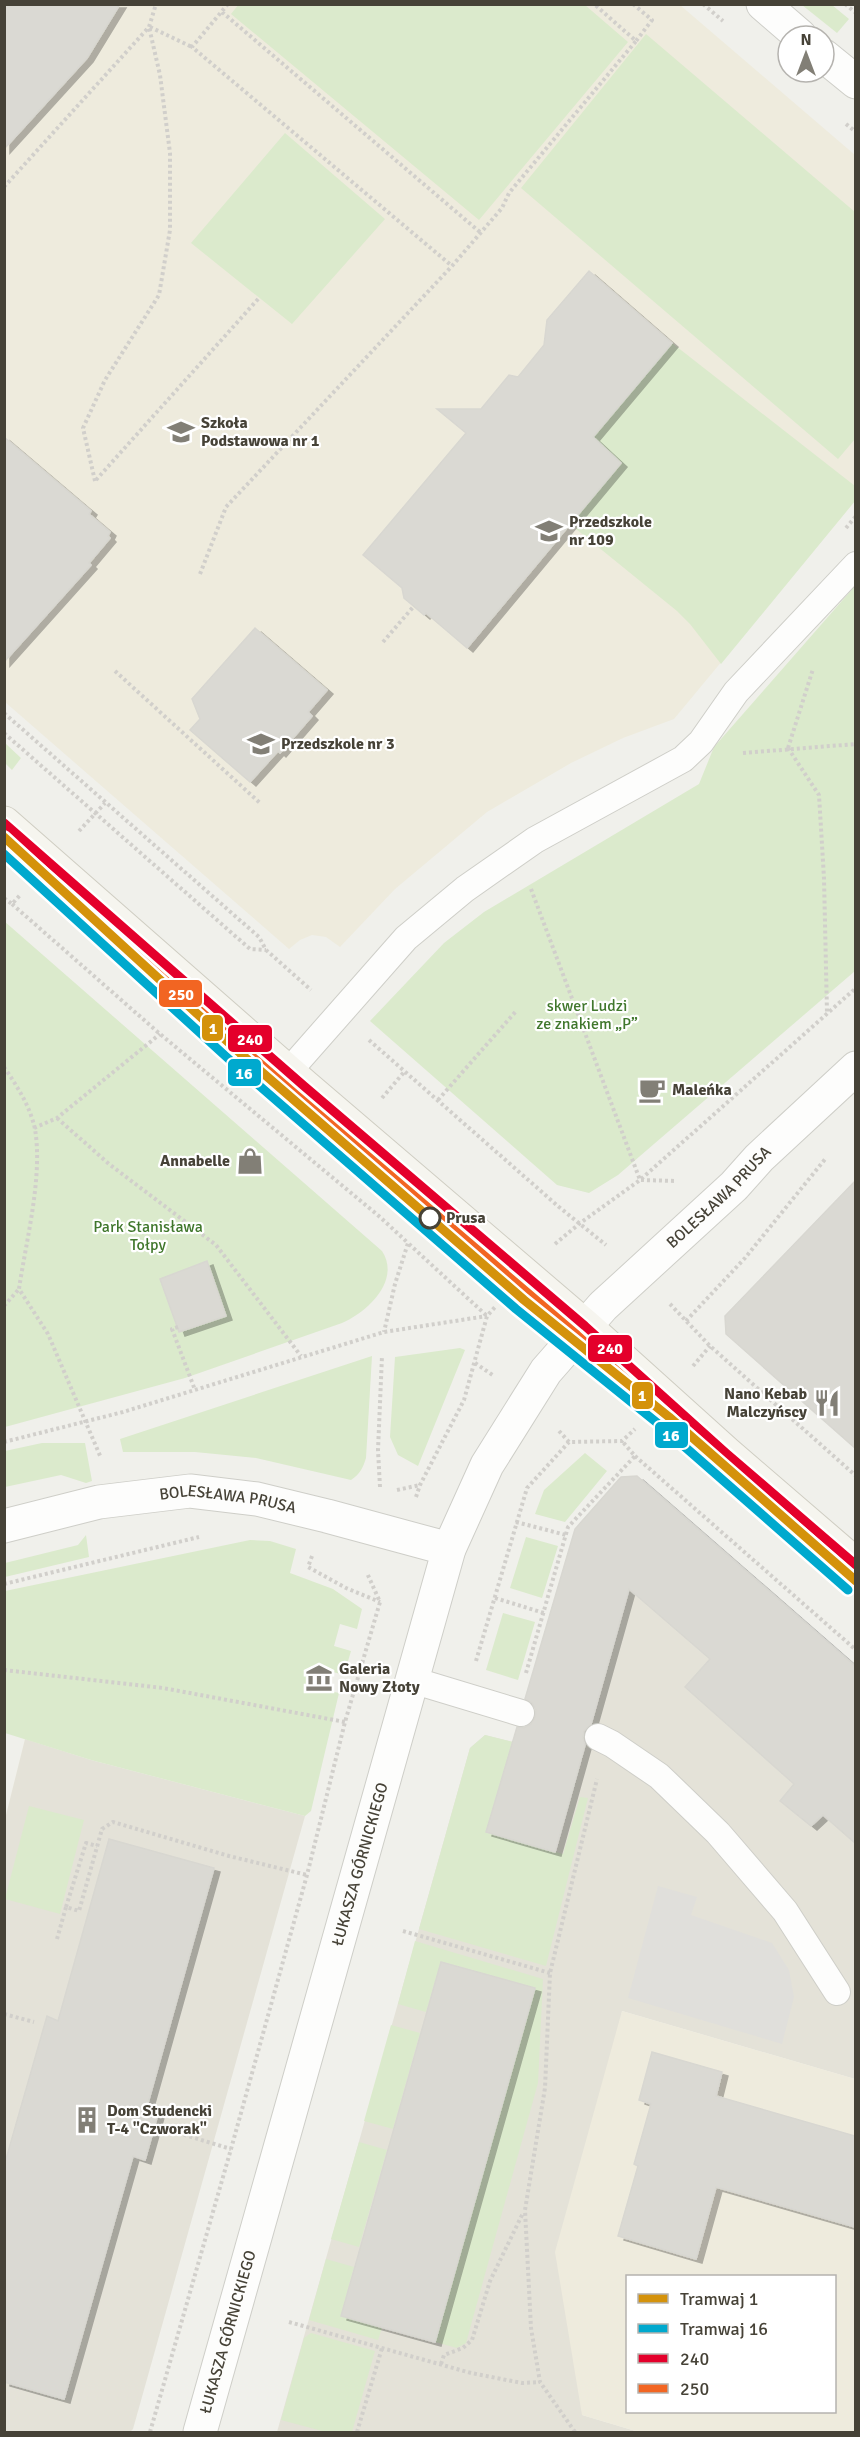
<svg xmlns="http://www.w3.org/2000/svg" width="860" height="2437" font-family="Signika,sans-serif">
<defs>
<filter id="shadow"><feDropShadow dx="6" dy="4" stdDeviation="0" flood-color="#0004"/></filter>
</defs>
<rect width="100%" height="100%" fill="#f0f0eb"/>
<path fill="#e4e2d8" d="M 637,1476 L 855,1666 L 855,2079 L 622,2011 L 582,2415 L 639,2432 L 277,2432 L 470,1748 L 485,1735 L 513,1742 L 550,1616 Z
M 25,1739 L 91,1760 L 305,1816 L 133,2429 L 130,2432 L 5,2432 L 4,1823 Z"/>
<path fill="#eeebdd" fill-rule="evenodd" d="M 5,5 L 680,5 L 855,155 L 855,501 L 674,719 L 623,738 L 571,763 L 487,812 L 395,889 L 340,947 L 326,937 L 312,935 L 300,940 L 289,949 L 5,702 Z
M 622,2011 L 855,2079 L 855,2432 L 639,2432 L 582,2415 L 555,2252 ZM 628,2276 L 834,2276 L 834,2412 L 628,2412 Z"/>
<path fill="#dbeacc" d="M 239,4 L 585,5 L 628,42 L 479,220 L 231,14 Z
M 802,5 L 832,5 L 849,19 L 837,33 Z
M 646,34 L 855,212 L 855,439 L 838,459 L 521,188 Z
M 285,133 L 385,219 L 292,324 L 191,243 Z
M 672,343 L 855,486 L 855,501 L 721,664 L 690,624 L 677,611 L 576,529 L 579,525 L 574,520 L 621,464 L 603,449 L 604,446 L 583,431 L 634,388 Z
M 855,586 L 855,971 L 618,1175 L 589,1193 L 557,1185 L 370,1021 L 444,943 L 484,912 L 699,784 L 714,747 Z
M 5,743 L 21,758 L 12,770 L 5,763 Z
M 4,921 L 382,1251 C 401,1280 368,1312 342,1323 L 185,1378 L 5,1427 Z
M 460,1348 L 465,1350 L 418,1466 L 398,1455 L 390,1437 L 395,1357 Z
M 372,1356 L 366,1458 C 363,1468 360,1474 351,1480 L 256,1458 L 195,1452 L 123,1452 L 120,1439 Z
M 42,1443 L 85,1443 L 92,1481 L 86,1483 L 61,1475 L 5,1487 L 5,1451 Z
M 585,1453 L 607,1471 L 565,1522 L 535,1514 L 544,1490 Z
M 86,1535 L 89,1557 L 5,1577 L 5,1563 L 78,1545 Z
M 526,1537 L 558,1546 L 542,1598 L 510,1588 Z
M 250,1540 L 270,1541 L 296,1549 L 290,1573 L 333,1589 L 362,1609 L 357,1629 L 340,1624 L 334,1646 L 351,1651 L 344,1675 L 311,1666 L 307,1686 L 339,1693 L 311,1811 L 305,1816 L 91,1760 L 5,1733 L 5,1591 Z
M 503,1613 L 535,1622 L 518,1680 L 486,1670 Z
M 485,1735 L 513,1742 L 486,1832 L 563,1854 L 580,1797 L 588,1798 L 546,1966 L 419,1929 L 470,1748 Z
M 29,1806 L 84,1820 L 60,1914 L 5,1899 Z
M 415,1941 L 543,1979 L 538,2083 L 466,2343 L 457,2348 L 435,2342 L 535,1988 L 441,1962 L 426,2012 L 398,2004 Z
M 391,2025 L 420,2033 L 393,2129 L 364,2121 Z
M 359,2142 L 387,2150 L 359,2247 L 331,2239 Z
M 326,2259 L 354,2267 L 341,2316 L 382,2328 L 378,2340 L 309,2320 Z
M 311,2333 L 375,2351 L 352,2432 L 326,2432 L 281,2420 L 304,2338 Z"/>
<path fill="#e0dfdb" d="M 658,1886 L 697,1897 L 691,1915 L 772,1943 L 789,1970 L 794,1997 L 782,2044 L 628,1998 Z"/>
<path fill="#dad9d3" stroke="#d8d7d1" stroke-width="1.5" filter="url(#shadow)" d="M 4,4 L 120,4 L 87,58 L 4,149 Z
M 589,271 L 672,343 L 593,437 L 621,463 L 467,648 L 426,613 L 424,615 L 404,598 L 402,588 L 363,555 L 466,433 L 437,409 L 481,409 L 509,375 L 518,377 L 544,345 L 547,320 Z
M 4,437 L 91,511 L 89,514 L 110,532 L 108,536 L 110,538 L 89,563 L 91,565 L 4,662 Z
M 255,628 L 327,690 L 308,712 L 312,716 L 280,753 L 278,751 L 250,782 L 190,730 L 200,719 L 192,699 Z
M 855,1181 L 855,1448 L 726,1334 L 725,1316 Z
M 207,1261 L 226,1316 L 179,1332 L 160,1279 Z
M 637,1476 L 855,1666 L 855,1843 L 823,1815 L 811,1826 L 780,1801 L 794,1784 L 685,1687 L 710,1659 L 629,1589 L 591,1724 L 584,1731 L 583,1738 L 585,1745 L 555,1852 L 486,1832 L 517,1727 L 524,1728 L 531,1724 L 535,1717 L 536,1710 L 532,1703 L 525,1699 L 575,1529 L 621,1477 Z
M 109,1839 L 214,1868 L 146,2110 L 158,2114 L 145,2160 L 133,2156 L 64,2399 L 4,2382 L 4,2166 L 47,2016 L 58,2021 Z
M 441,1962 L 535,1988 L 435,2342 L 341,2316 Z
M 652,2052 L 722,2072 L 716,2096 L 855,2136 L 855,2227 L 716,2187 L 696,2259 L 618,2236 L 638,2166 L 634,2164 L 651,2104 L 639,2100 Z"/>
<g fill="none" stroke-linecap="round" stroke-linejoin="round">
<defs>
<path id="lane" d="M 288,1072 L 406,938 L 465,889 L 535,840 L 683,759 L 701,742 L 736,692 L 856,565
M 412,1680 L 521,1713
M 598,1737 L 612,1744 L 659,1776 L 718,1833 L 785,1911 L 837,1992"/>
<g id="street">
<path d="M 763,4 L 800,36"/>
<path d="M 824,56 L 856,82"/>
<path id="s1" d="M 4,1526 L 99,1502 L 190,1491 L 257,1499 L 327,1516 L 449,1549"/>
<path id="s2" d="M 200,2432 L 449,1549 L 487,1465 L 546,1371 L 603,1306 L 734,1186 L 759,1158 L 856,1068"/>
</g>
<path id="secondary" d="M 4,823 L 304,1086 L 585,1326 L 726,1453 L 856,1565"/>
</defs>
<use href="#lane" stroke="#cecec8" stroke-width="28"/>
<use href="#street" stroke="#cecec8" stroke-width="35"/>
<use href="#secondary" stroke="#cfcdc2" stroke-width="35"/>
<path stroke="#d1cfcb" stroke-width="4" stroke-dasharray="3 3" stroke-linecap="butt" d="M 228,4 L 192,47 L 452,266
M 633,4 L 652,20 L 636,41
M 703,4 L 723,21
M 845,4 L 856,13
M 222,12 L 481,233
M 150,27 L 192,47
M 846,124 L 856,132
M 4,187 L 149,27 L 156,4
M 96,480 L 259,298
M 95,481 L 83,428 L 105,380 L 159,295 L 170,230 L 170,153 L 160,75 L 149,27
M 846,528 L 856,516
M 200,574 L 226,507 L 452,266 L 502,208 L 509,193 L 636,41 L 594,4
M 383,642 L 414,606
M 115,671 L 260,803
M 4,713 L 259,937 L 266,950 L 311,990
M 4,733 L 250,949 L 266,950
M 788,748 L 819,795 L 824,878 L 827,1013
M 788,748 L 813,669
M 743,753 L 856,744
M 79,831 L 105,803
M 531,889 L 640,1180
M 4,898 L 12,904 L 21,894
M 12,904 L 160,1034 L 380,1217 L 408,1243 L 395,1284 L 384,1332
M 369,1040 L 559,1207 L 606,1245
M 4,1067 C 17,1086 30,1106 35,1129 C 43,1177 26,1241 19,1289 L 48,1334 L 101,1458
M 382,1098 L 405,1071
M 438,1100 L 517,1010
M 57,1118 L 109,1164 L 216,1245 L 301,1356
M 34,1128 L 57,1118 L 160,1034
M 641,1180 L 676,1181
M 409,1244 L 487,1316
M 555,1244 L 579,1224 L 640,1180 L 856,988
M 670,1304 L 710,1346 L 856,1476
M 4,1306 L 19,1289
M 686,1321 L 745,1258 L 826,1158
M 178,1327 L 172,1329 L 195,1390
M 475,1363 L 494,1376
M 693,1366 L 710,1346
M 559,1431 L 569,1442 L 622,1441 L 635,1429
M 4,1442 L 123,1412 L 384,1332 L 487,1316
M 635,1456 L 856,1650
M 380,1487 L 378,1450 L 382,1356
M 397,1490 L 420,1485
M 416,1497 L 420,1485 L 464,1400 L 487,1316 L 496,1306
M 516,1522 L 566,1535
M 312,1556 L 308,1567 L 346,1588 L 380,1602
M 4,1584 L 199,1537
M 495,1598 L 544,1613
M 476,1661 L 527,1488 L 569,1442
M 4,1670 L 163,1688 L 345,1722
M 526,1673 L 568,1527 L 635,1456 L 622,1441
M 66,1907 L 86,1843 L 97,1846
M 403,1931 L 550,1973
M 57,1939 L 66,1907 L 79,1911 L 102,1829 L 113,1822 L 229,1856 L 307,1875
M 4,2014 L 34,2022
M 155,2126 L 231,2149
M 289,2322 L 471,2373 L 522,2383 L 540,2382
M 441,2364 L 444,2355 L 463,2348 L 472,2340 L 490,2281 L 523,2213
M 150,2432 L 231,2149 L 307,1875 L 345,1722 L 380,1602 L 367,1573
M 357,2432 L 382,2348
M 575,2432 L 540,2382 L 531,2328 L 525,2210 L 545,2088 L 550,1973 L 597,1779"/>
<use href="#lane" stroke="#fdfdfc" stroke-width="26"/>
<use href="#street" stroke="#fdfdfc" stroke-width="33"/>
<use href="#secondary" stroke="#f6f5ef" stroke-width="33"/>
<defs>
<path id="bus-1" d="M 4,823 L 304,1086 L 585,1326 L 726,1453 L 856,1565"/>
<path id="bus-2" d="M 4,839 L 296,1095 L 577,1335 L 718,1462 L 848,1574"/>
</defs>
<use href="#bus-1" stroke="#fff" stroke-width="14"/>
<use href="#bus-2" stroke="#fff" stroke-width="14"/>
<use href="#bus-1" stroke="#e4002b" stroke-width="9"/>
<use href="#bus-2" stroke="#f26522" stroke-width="9"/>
<defs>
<path id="tram-1" d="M 4,837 L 240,1053 L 524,1300 L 669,1417 L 856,1581"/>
<path id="tram-2" d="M 4,854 L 232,1062 L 516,1309 L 661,1426 L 848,1590"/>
</defs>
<use href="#tram-1" stroke="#fff" stroke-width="14"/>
<use href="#tram-2" stroke="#fff" stroke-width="14"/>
<use href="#tram-1" stroke="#d4920b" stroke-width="9"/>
<use href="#tram-2" stroke="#00a9ce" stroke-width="9"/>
</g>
<defs>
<symbol id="school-bare" viewBox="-9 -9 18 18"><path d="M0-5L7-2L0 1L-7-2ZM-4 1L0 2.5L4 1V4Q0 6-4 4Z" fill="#827f76" stroke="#fff" stroke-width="2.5" paint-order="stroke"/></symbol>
<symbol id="cafe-bare" viewBox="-9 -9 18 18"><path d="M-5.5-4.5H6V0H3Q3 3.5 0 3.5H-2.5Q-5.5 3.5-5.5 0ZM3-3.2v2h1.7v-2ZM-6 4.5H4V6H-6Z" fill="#827f76" stroke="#fff" stroke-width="2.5" paint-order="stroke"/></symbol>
<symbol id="shop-bare" viewBox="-9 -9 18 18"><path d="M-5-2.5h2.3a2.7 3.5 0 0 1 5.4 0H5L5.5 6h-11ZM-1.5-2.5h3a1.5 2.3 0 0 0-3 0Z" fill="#827f76" stroke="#fff" stroke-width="2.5" paint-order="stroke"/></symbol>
<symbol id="restaurant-bare" viewBox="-9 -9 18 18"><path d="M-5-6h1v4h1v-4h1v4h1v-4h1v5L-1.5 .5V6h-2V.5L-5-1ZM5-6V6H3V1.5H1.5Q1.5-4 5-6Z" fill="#827f76" stroke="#fff" stroke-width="2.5" paint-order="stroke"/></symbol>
<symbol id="museum-bare" viewBox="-9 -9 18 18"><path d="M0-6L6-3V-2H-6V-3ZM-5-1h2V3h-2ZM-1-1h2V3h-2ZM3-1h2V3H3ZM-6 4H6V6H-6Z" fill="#827f76" stroke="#fff" stroke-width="2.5" paint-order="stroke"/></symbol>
<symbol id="building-bare" viewBox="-9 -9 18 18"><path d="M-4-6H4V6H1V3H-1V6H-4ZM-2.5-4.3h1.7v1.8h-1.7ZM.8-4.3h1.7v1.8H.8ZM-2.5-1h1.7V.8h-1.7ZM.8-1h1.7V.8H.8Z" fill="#827f76" stroke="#fff" stroke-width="2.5" paint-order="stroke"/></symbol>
</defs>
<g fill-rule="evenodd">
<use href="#school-bare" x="162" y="413" width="38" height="38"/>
<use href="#school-bare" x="530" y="512" width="38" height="38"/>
<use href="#school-bare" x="242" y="725" width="38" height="38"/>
<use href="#cafe-bare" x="633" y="1071" width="38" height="38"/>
<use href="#shop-bare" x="231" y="1142" width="38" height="38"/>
<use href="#restaurant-bare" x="808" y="1384" width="38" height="38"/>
<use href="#museum-bare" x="300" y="1659" width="38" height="38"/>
<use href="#building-bare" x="68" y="2101" width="38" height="38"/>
</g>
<circle fill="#fff" stroke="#464237" stroke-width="3" cx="430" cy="1218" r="10"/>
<g text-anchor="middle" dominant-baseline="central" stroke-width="4.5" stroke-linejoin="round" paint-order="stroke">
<g font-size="16" font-weight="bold" fill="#464237" stroke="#fff" text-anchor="start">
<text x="201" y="423">Szkoła<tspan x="201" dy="18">Podstawowa nr 1</tspan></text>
<text x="569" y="522">Przedszkole<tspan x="569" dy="18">nr 109</tspan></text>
<text x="281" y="744">Przedszkole nr 3</text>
<text x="672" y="1090">Maleńka</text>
<text x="230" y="1161" text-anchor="end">Annabelle</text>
<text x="807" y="1394" text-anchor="end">Nano Kebab<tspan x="807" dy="18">Malczyńscy</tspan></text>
<text x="339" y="1669">Galeria<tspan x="339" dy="18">Nowy Złoty</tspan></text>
<text x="107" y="2111">Dom Studencki<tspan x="107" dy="18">T-4 "Czworak"</tspan></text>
</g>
<g font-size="16" fill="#40772c" stroke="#fff">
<text x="587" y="1006">skwer Ludzi<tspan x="587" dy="18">ze znakiem „P”</tspan></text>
<text x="148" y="1227">Park Stanisława<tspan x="148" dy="18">Tołpy</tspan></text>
</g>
<g font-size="16" fill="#464237" stroke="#fff">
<text stroke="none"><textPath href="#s2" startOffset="1366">BOLESŁAWA PRUSA</textPath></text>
<text stroke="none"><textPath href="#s1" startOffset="228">BOLESŁAWA PRUSA</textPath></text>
<text stroke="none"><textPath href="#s2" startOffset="590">ŁUKASZA GÓRNICKIEGO</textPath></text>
<text stroke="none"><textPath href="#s2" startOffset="104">ŁUKASZA GÓRNICKIEGO</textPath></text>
</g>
<g font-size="16" font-weight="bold" fill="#464237" stroke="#fff" text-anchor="start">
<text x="446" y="1218">Prusa</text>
</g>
</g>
<g stroke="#fff" stroke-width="2">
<rect x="158" y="979" width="45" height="29" rx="6" fill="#f26522"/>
<rect x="201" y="1014" width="23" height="28" rx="6" fill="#d4920b"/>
<rect x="227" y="1024" width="46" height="29" rx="6" fill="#e4002b"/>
<rect x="227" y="1058" width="35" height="29" rx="6" fill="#00a9ce"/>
<rect x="587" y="1334" width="46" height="29" rx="6" fill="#e4002b"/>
<rect x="631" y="1381" width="23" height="29" rx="6" fill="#d4920b"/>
<rect x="654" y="1421" width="35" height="28" rx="6" fill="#00a9ce"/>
</g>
<g font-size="16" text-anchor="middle" font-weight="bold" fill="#fff">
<text x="181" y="1000">250</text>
<text x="213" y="1034">1</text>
<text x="250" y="1045">240</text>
<text x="244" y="1079">16</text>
<text x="610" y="1354">240</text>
<text x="642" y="1401">1</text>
<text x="671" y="1441">16</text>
</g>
<rect width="860" height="2437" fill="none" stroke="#464237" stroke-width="12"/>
<rect x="626" y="2275" width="210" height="138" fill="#ffffff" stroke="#b5b3af" stroke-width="1.5"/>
<rect x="638" y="2294" width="30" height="9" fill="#d4920b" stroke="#b5b3af" stroke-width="1.5"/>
<text x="680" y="2305" font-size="18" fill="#464237">Tramwaj 1</text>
<rect x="638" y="2324" width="30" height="9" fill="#00a9ce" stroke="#b5b3af" stroke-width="1.5"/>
<text x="680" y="2335" font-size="18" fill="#464237">Tramwaj 16</text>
<rect x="638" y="2354" width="30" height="9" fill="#e4002b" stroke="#b5b3af" stroke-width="1.5"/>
<text x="680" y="2365" font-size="18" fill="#464237">240</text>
<rect x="638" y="2384" width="30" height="9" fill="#f26522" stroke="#b5b3af" stroke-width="1.5"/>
<text x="680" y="2395" font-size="18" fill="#464237">250</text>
<g transform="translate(806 54)"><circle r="28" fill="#ffffff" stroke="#b5b3af" stroke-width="1.5"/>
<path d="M0-4.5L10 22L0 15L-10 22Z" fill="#827f76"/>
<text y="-9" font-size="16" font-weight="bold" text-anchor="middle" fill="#464237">N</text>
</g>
</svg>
